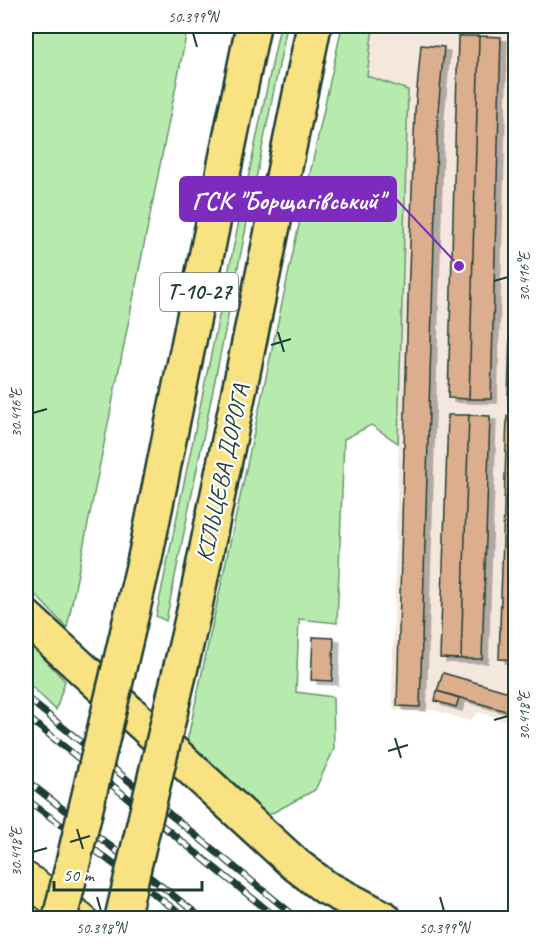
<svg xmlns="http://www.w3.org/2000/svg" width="541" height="944" font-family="Caveat,sans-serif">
<defs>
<filter id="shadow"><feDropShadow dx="6" dy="4" stdDeviation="0" flood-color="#0004"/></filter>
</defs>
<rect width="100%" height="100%" fill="#fff"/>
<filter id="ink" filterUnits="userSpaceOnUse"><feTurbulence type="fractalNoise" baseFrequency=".0167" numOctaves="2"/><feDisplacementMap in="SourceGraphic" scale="12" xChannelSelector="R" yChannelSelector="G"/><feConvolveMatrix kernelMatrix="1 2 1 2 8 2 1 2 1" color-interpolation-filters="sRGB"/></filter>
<g filter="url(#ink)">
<path fill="#f4e7dd" d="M 373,26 L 515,26 L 515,724 L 479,712 L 469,721 L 434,710 L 394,710 L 392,695 L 408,90 L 367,76 Z"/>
<path fill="#b6ebad" stroke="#6a9470" stroke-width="1.5" d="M 30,26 L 188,26 L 67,628 L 26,585 L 26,50 Z
M 280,26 L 287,26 L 166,621 L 156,616 Z
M 342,26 L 373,26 L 367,76 L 408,90 L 398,443 L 371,425 L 344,439 L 337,623 L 299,619 L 296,692 L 333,697 L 334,749 L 315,790 L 261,819 L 185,751 Z
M 26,639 L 65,681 L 56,710 L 26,681 Z"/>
<path fill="#dcae8d" stroke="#1f3d34" stroke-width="1.5" filter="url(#shadow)" d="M 458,36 L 479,36 L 469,399 L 448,398 Z
M 479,36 L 501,37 L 491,399 L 469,399 Z
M 421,45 L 444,47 L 438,112 L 420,707 L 397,706 L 408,299 L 415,111 Z
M 516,138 L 516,400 L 508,400 Z
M 448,415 L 469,415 L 461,659 L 440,658 Z
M 469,415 L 490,416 L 482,659 L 461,659 Z
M 507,416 L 516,416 L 516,660 L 499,659 Z
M 313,637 L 334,638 L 332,681 L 311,680 Z
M 443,673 L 516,694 L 516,714 L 437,691 Z
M 437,691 L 459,698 L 456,707 L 435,701 Z"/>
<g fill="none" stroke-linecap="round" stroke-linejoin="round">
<defs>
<path id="major" d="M 26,879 L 80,918"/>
<path id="highway" d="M 145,558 L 253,26
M 194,611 L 314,26
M 26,617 L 295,864 L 325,887 L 384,918"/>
</defs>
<use href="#major" stroke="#1f3d34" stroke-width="36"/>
<use href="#highway" stroke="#1f3d34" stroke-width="38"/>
<use href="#major" stroke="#f8e281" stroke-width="32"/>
<use href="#highway" stroke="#f8e281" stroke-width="33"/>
<defs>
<path id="rail" d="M 26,697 L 297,918
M 26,716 L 277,918
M 26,780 L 202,918
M 26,799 L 186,918"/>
</defs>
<use href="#rail" stroke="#1f3d34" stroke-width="7"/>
<use href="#rail" stroke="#fff" stroke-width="4.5" stroke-dasharray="14" stroke-linecap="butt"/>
<defs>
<path id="highway-bridge" d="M 60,918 L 145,558
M 122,918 L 194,611"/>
</defs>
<use href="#highway-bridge" stroke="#1f3d34" stroke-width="38" stroke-linecap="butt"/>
<use href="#highway-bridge" stroke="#f8e281" stroke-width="33"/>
</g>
</g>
<path fill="none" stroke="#1f3d34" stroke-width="2" d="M 193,33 L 197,47M 494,281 L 508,277M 278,332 L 284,352M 271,345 L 291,339M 33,413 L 47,409M 494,720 L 508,716M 395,738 L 401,758M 388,751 L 408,745M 77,829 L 83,849M 70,842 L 90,836M 33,852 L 47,848M 97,897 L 101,911M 440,897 L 444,911"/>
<g text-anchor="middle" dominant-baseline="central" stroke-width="4.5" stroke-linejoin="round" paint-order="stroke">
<rect fill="#fff" stroke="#627771" stroke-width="1.5" x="160" y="273" width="78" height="38" rx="4.5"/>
<g font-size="22" font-weight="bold" fill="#1f3d34">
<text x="199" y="292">Т-10-27</text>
</g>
<g font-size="24" fill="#1f3d34" stroke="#fff">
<text transform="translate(222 473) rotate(-78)">КІЛЬЦЕВА ДОРОГА</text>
</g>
</g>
<path fill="none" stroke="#7b2cbf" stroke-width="2" d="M459 266L396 199"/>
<circle fill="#7b2cbf" stroke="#fff" stroke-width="2" cx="459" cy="266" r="6"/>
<rect fill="#7b2cbf" stroke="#7b2cbf" stroke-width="2" x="180" y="177" width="216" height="44" rx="6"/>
<g font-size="26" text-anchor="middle" font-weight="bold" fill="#fff">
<text x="288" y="209">ГСК "Борщагівський"</text>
</g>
<rect width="541" height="944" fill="none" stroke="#fff" stroke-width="66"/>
<path d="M54 881v9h148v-9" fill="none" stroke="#1f3d34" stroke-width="3"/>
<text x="63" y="881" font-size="18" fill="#1f3d34" stroke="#ffffff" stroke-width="4.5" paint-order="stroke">50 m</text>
<rect x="33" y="33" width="475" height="878" fill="none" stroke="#1f3d34" stroke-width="2"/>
<g font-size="15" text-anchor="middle" fill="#1f3d34">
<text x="193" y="22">50.399°N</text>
<text transform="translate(524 277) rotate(-90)" y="5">30.416°E</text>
<text transform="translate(16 413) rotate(-90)" y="5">30.416°E</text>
<text transform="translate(524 716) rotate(-90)" y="5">30.418°E</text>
<text transform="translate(16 852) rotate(-90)" y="5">30.418°E</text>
<text x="101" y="933">50.398°N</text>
<text x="444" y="933">50.399°N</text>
</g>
</svg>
